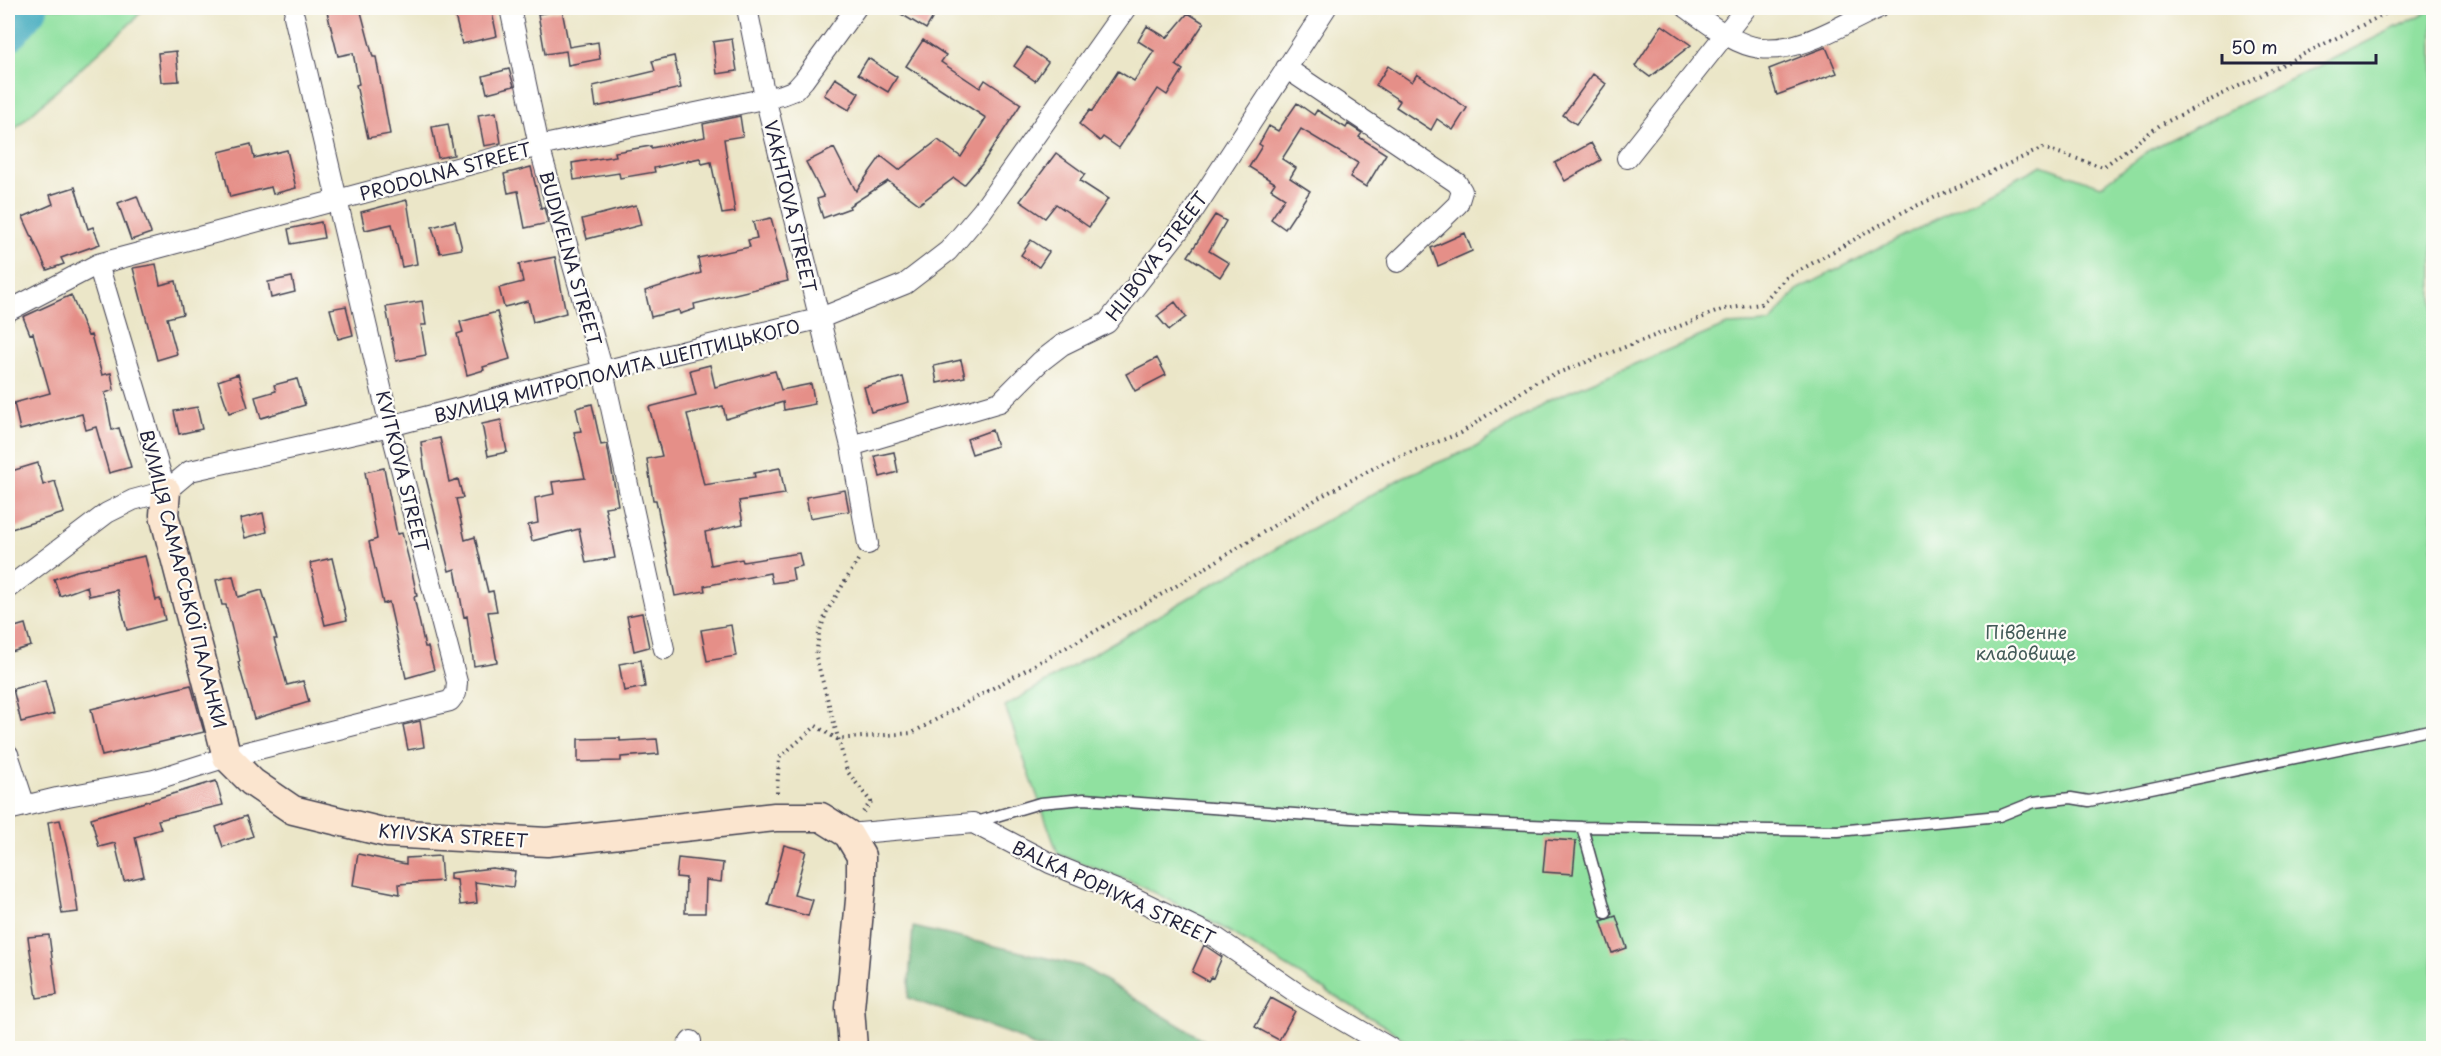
<svg xmlns="http://www.w3.org/2000/svg" width="2441" height="1056" font-family="'Playpen Sans',sans-serif">
<rect width="100%" height="100%" fill="#fdfcf7"/>
<filter id="ink" filterUnits="userSpaceOnUse"><feTurbulence type="fractalNoise" baseFrequency=".0167" numOctaves="2"/><feDisplacementMap in="SourceGraphic" scale="12" xChannelSelector="R" yChannelSelector="G"/><feConvolveMatrix kernelMatrix="1 2 1 2 8 2 1 2 1" color-interpolation-filters="sRGB"/></filter>
<filter id="wash" filterUnits="userSpaceOnUse"><feTurbulence type="fractalNoise" baseFrequency=".008" numOctaves="4" result="noise"/><feDisplacementMap in="SourceGraphic" scale="24" xChannelSelector="R" yChannelSelector="G"/><feGaussianBlur stdDeviation="1.35" result="paint"/><feColorMatrix in="noise" values="0 0 0 0 0 0 0 0 0 0 0 0 0 0 0 0 0 1.4 0 .05"/><feComposite in="paint" operator="in"/></filter>
<g filter="url(#wash)">
<rect width="100%" height="100%" fill="#ebe6c8"/>
<path fill="#90e1a0" stroke="#59826e" stroke-width="1.5" d="M 8,8 L 144,8 L 134,20 L 8,135 Z
M 2433,9 L 2433,1048 L 1416,1048 L 1386,1027 L 1223,928 L 1140,885 L 1058,854 L 1005,706 L 1192,596 L 1403,477 L 1476,447 L 1547,401 L 1727,325 L 1770,323 L 1797,290 L 2042,165 L 2101,186 L 2151,149 Z"/>
<path fill="#74bf86" stroke="#4b7060" stroke-width="1.5" d="M 913,927 L 1081,966 L 1217,1048 L 1037,1048 L 1013,1035 L 908,998 Z"/>
<g fill="none" stroke-linecap="round" stroke-linejoin="round">
<path stroke="#3da9bd" stroke-width="38" d="M 8,33 L 29,8"/>
</g>
<g id="blocks">
<path fill="#e58f88" d="M 326,8 L 360,8 L 373,57 L 376,57 L 390,134 L 368,138 L 356,85 L 359,84 L 353,53 L 338,56 Z
M 453,8 L 491,8 L 497,36 L 462,44 Z
M 891,8 L 925,8 L 935,14 L 926,29 Z
M 562,10 L 569,47 L 598,42 L 600,59 L 568,65 L 566,51 L 545,54 L 538,14 Z
M 1188,13 L 1204,23 L 1176,65 L 1183,70 L 1167,95 L 1158,89 L 1119,148 L 1103,137 L 1100,141 L 1079,124 L 1090,110 L 1092,111 L 1118,71 L 1134,81 L 1154,51 L 1138,41 L 1147,26 L 1167,38 Z
M 1662,25 L 1691,45 L 1650,77 L 1635,66 Z
M 732,39 L 737,71 L 717,74 L 713,42 Z
M 923,40 L 946,55 L 941,62 L 980,88 L 985,80 L 1021,104 L 982,164 L 964,185 L 954,178 L 919,204 L 888,181 L 849,206 L 850,208 L 823,218 L 817,199 L 824,197 L 806,162 L 834,148 L 856,191 L 881,156 L 899,170 L 938,140 L 961,157 L 986,118 L 906,66 Z
M 1027,47 L 1048,62 L 1035,81 L 1014,66 Z
M 1826,47 L 1837,73 L 1777,95 L 1769,69 Z
M 176,51 L 179,81 L 161,82 L 158,53 Z
M 674,56 L 681,88 L 596,107 L 593,86 L 655,71 L 652,61 Z
M 868,58 L 897,77 L 888,92 L 858,74 Z
M 1388,66 L 1412,82 L 1417,74 L 1467,108 L 1453,130 L 1437,119 L 1431,130 L 1396,107 L 1400,101 L 1376,85 Z
M 509,69 L 514,86 L 487,93 L 483,76 Z
M 1593,74 L 1606,84 L 1576,124 L 1563,115 Z
M 835,78 L 859,93 L 849,110 L 824,95 Z
M 1297,103 L 1314,115 L 1317,110 L 1346,128 L 1348,124 L 1362,133 L 1359,137 L 1386,154 L 1366,187 L 1350,177 L 1358,163 L 1301,129 L 1282,159 L 1296,168 L 1290,178 L 1310,191 L 1285,229 L 1271,219 L 1285,198 L 1271,189 L 1275,183 L 1249,167 L 1262,146 L 1259,144 L 1269,126 L 1278,131 Z
M 496,112 L 501,143 L 484,146 L 478,115 Z
M 740,116 L 743,136 L 724,139 L 735,212 L 722,214 L 711,162 L 702,164 L 700,158 L 654,168 L 655,172 L 620,178 L 619,173 L 574,180 L 572,163 L 616,156 L 615,152 L 651,146 L 651,148 L 705,137 L 703,124 Z
M 448,124 L 454,155 L 438,158 L 432,127 Z
M 1591,143 L 1601,160 L 1565,181 L 1555,163 Z
M 251,144 L 254,158 L 287,150 L 296,188 L 273,194 L 271,187 L 230,197 L 219,152 Z
M 1056,153 L 1085,174 L 1080,181 L 1108,199 L 1089,227 L 1056,204 L 1045,218 L 1020,201 Z
M 531,167 L 541,208 L 544,207 L 548,223 L 525,228 L 518,191 L 508,193 L 504,174 Z
M 75,187 L 88,229 L 93,227 L 100,244 L 61,258 L 64,264 L 47,270 L 23,217 L 53,204 L 50,195 Z
M 137,196 L 151,233 L 131,240 L 118,203 Z
M 407,200 L 417,264 L 402,267 L 392,224 L 365,230 L 361,212 Z
M 636,205 L 641,225 L 587,239 L 582,219 Z
M 1215,215 L 1226,221 L 1209,251 L 1229,263 L 1220,277 L 1188,256 Z
M 771,218 L 788,281 L 694,304 L 695,309 L 680,314 L 679,310 L 651,317 L 645,291 L 701,273 L 698,258 L 750,247 L 748,240 L 757,238 L 753,222 Z
M 455,221 L 462,249 L 440,253 L 432,227 Z
M 321,222 L 324,238 L 291,244 L 288,229 Z
M 1465,233 L 1472,251 L 1438,266 L 1431,248 Z
M 1031,240 L 1049,252 L 1039,267 L 1021,255 Z
M 555,257 L 566,313 L 533,322 L 528,301 L 504,307 L 499,288 L 523,282 L 519,264 Z
M 156,264 L 160,285 L 176,281 L 183,314 L 167,318 L 177,354 L 157,360 L 133,268 Z
M 292,277 L 295,292 L 271,298 L 268,282 Z
M 71,295 L 88,336 L 91,335 L 102,375 L 111,373 L 114,390 L 105,393 L 112,430 L 119,428 L 131,467 L 109,473 L 96,427 L 86,430 L 82,414 L 20,430 L 14,403 L 50,393 L 33,333 L 30,334 L 23,317 Z
M 422,301 L 426,325 L 421,325 L 426,355 L 396,361 L 386,307 Z
M 1175,302 L 1186,317 L 1169,330 L 1157,316 Z
M 346,306 L 353,335 L 338,339 L 330,309 Z
M 497,312 L 510,359 L 483,367 L 484,370 L 467,375 L 457,334 L 463,332 L 460,322 Z
M 1157,358 L 1166,375 L 1135,391 L 1126,374 Z
M 961,360 L 965,377 L 937,383 L 934,366 Z
M 710,365 L 715,387 L 775,371 L 781,390 L 811,384 L 815,404 L 784,410 L 783,402 L 726,419 L 723,406 L 687,414 L 704,485 L 755,477 L 754,473 L 780,468 L 785,494 L 739,501 L 743,524 L 705,532 L 711,565 L 742,559 L 743,562 L 799,553 L 802,566 L 792,568 L 794,580 L 772,583 L 770,573 L 704,586 L 705,591 L 675,596 L 656,500 L 653,500 L 647,459 L 662,456 L 649,407 L 696,395 L 690,370 Z
M 238,374 L 248,407 L 229,413 L 218,381 Z
M 903,377 L 909,402 L 871,412 L 864,387 Z
M 297,379 L 305,405 L 261,418 L 255,397 L 276,391 L 274,385 Z
M 592,404 L 601,445 L 607,444 L 618,505 L 605,507 L 615,558 L 586,563 L 579,529 L 532,541 L 528,525 L 538,523 L 535,498 L 554,494 L 552,482 L 585,478 L 574,432 L 581,431 L 576,408 Z
M 197,407 L 202,429 L 179,434 L 174,411 Z
M 501,420 L 507,452 L 488,456 L 482,424 Z
M 992,430 L 997,446 L 972,454 L 967,439 Z
M 440,438 L 449,482 L 458,479 L 463,498 L 456,499 L 465,540 L 475,537 L 488,592 L 493,591 L 497,611 L 488,612 L 497,662 L 474,666 L 467,616 L 464,617 L 455,569 L 449,571 L 425,474 L 421,442 Z
M 894,452 L 898,472 L 880,477 L 875,456 Z
M 38,463 L 43,485 L 55,481 L 64,513 L 8,530 L 8,472 Z
M 384,468 L 397,534 L 402,533 L 412,572 L 417,596 L 414,597 L 425,647 L 428,647 L 434,670 L 406,678 L 389,602 L 383,604 L 369,542 L 377,539 L 365,472 Z
M 845,490 L 849,511 L 810,518 L 806,497 Z
M 263,513 L 267,532 L 245,538 L 240,519 Z
M 145,556 L 156,600 L 160,599 L 165,620 L 127,630 L 117,590 L 89,596 L 87,586 L 60,596 L 54,579 L 76,571 Z
M 332,558 L 347,620 L 325,625 L 310,563 Z
M 233,576 L 238,597 L 262,590 L 277,639 L 274,639 L 287,685 L 303,681 L 309,702 L 254,719 L 238,662 L 240,661 L 226,605 L 222,605 L 216,580 Z
M 642,613 L 649,647 L 634,651 L 627,616 Z
M 25,624 L 31,646 L 8,653 L 8,629 Z
M 731,625 L 736,656 L 707,661 L 701,630 Z
M 641,660 L 645,687 L 624,691 L 619,664 Z
M 45,680 L 54,714 L 21,722 L 13,689 Z
M 191,685 L 204,732 L 102,756 L 91,709 Z
M 420,721 L 424,747 L 408,750 L 403,725 Z
M 620,738 L 620,741 L 657,739 L 659,754 L 621,757 L 621,761 L 578,762 L 578,739 Z
M 216,781 L 223,805 L 158,820 L 161,829 L 135,837 L 144,876 L 124,881 L 115,843 L 99,847 L 91,818 Z
M 246,816 L 253,836 L 223,847 L 216,827 Z
M 60,820 L 72,869 L 78,912 L 62,914 L 48,822 Z
M 1546,839 L 1576,841 L 1573,874 L 1543,872 Z
M 784,845 L 806,851 L 794,895 L 813,900 L 808,916 L 768,905 Z
M 358,854 L 406,864 L 406,858 L 440,856 L 442,881 L 399,884 L 400,894 L 353,885 Z
M 678,858 L 723,863 L 721,882 L 706,880 L 705,913 L 685,913 L 686,878 L 676,877 Z
M 492,868 L 515,871 L 513,887 L 475,882 L 477,903 L 460,905 L 457,880 L 450,879 L 450,873 Z
M 1616,916 L 1627,948 L 1612,953 L 1601,921 Z
M 49,935 L 57,995 L 37,998 L 28,937 Z
M 1204,945 L 1222,957 L 1213,978 L 1211,977 L 1208,981 L 1192,972 Z
M 1271,998 L 1295,1011 L 1279,1040 L 1255,1027 Z"/>
</g>
</g>
<g filter="url(#ink)">
<use href="#blocks" fill-opacity="0" stroke="#403f50" stroke-width="1.5"/>
<g fill="none" stroke-linecap="round" stroke-linejoin="round">
<defs>
<path id="lane" d="M 973,823 L 1040,803 L 1084,799 L 1352,818 L 1582,827 L 1838,831 L 1999,816 L 2034,802 L 2071,798 L 2089,801 L 2434,729
M 1582,827 L 1606,913"/>
<path id="street" d="M 510,8 L 539,146 L 603,371 L 664,649
M 747,8 L 765,97 L 851,446 L 868,544
M 1687,8 C 1707,22 1734,45 1760,48 C 1801,53 1842,24 1878,8
M 1286,68 L 1457,183 L 1462,191 L 1458,204 L 1398,262
M 1627,158 L 1746,8
M 98,264 L 166,491
M 8,311 L 98,264 L 539,146 L 782,95 L 795,90 L 804,80 L 856,8
M 851,446 L 1000,402 L 1040,362 L 1062,345 L 1107,323 L 1188,219 L 1326,8
M 8,588 L 107,513 L 133,500 L 166,491 L 190,471 L 390,426 L 603,371 L 818,319 L 905,284 L 948,251 L 982,211 L 1126,8
M 8,754 L 25,806
M 8,810 L 57,798 L 154,780 L 227,757 L 450,701 L 456,693 L 457,682 L 390,426 L 294,16
M 848,834 L 973,823 L 1050,863 L 1126,894 L 1215,937 L 1301,996 L 1390,1048
M 686,1048 L 691,1041"/>
<path id="secondary" d="M 166,491 L 164,515 L 227,757 L 252,782 L 293,810 L 387,833 L 547,842 L 775,817 L 821,817 L 848,834 L 861,856 L 861,889 L 850,1008 L 853,1048"/>
</defs>
<use href="#lane" stroke="#403f50" stroke-width="13"/>
<use href="#street" stroke="#403f50" stroke-width="22"/>
<use href="#secondary" stroke="#403f50" stroke-width="31"/>
<path stroke="#403f50" stroke-width="4" stroke-dasharray="1.5 4.5" stroke-linecap="butt" d="M 858,560 L 827,611 L 819,633 L 816,657 L 847,771 L 871,802 L 863,812
M 777,793 L 779,758 L 816,726 L 837,739 L 912,733 L 1173,588 L 1320,497 L 1385,462 L 1461,433 L 1537,381 L 1724,309 L 1761,304 L 1786,278 L 1903,212 L 2043,148 L 2103,167 L 2160,125 L 2397,8"/>
<use href="#lane" stroke="#fff" stroke-width="10"/>
<use href="#street" stroke="#fff" stroke-width="20"/>
<use href="#secondary" stroke="#fbe5cf" stroke-width="28"/>
</g>
</g>
<g text-anchor="middle" dominant-baseline="central" stroke-width="4.5" stroke-linejoin="round" paint-order="stroke">
<g font-size="18" fill="#22223b" stroke="#fdfcf7">
<text transform="translate(445 171) rotate(-15)">PRODOLNA STREET</text>
<text transform="translate(791 206) rotate(77)">VAKHTOVA STREET</text>
<text transform="translate(1156 256) rotate(-53)">HLIBOVA STREET</text>
<text transform="translate(571 258) rotate(74)">BUDIVELNA STREET</text>
<text transform="translate(617 370) rotate(-14)">ВУЛИЦЯ МИТРОПОЛИТА ШЕПТИЦЬКОГО</text>
<text transform="translate(403 471) rotate(76)">KVITKOVA STREET</text>
<text transform="translate(184 579) rotate(76)">ВУЛИЦЯ САМАРСЬКОЇ ПАЛАНКИ</text>
<text transform="translate(453 835) rotate(4)">KYIVSKA STREET</text>
<text transform="translate(1114 892) rotate(25)">BALKA POPIVKA STREET</text>
</g>
<g font-size="18" fill="#435b59" stroke="#fdfcf7">
<text x="2026" y="631">Південне<tspan x="2026" dy="21">кладовище</tspan></text>
</g>
</g>
<rect width="2441" height="1056" fill="none" stroke="#fdfcf7" stroke-width="30"/>
<path d="M2222 54v9h154v-9" fill="none" stroke="#22223b" stroke-width="3"/>
<text x="2231" y="54" font-size="18" fill="#22223b" stroke="#fdfcf7" stroke-width="4.5" paint-order="stroke">50 m</text>
</svg>
